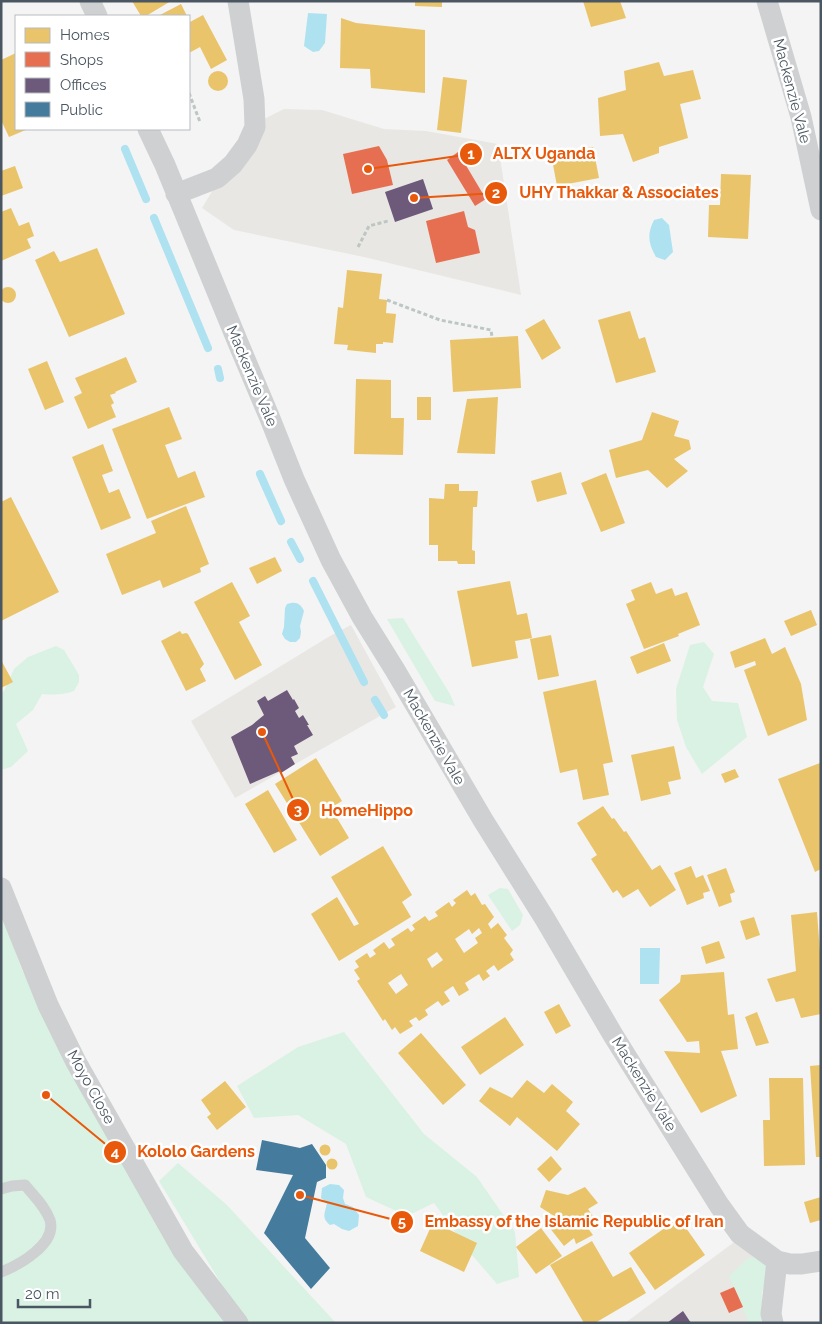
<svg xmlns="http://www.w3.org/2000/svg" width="822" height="1324" font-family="Raleway,sans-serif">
<rect width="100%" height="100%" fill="#f4f4f4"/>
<path fill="#e8e7e3" d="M 284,109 L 322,110 L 384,129 L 426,131 L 498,144 L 521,295 L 364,257 L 234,230 L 202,208 L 214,188 L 264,119 Z
M 351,625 L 396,707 L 235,798 L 191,721 L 330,636 Z
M 737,1240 L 769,1265 L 762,1292 L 761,1323 L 625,1323 Z"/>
<path fill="#d9f2e3" d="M 403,618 L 450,694 L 455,706 L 435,701 L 387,619 Z
M 704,642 L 714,654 L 703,687 L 712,701 L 738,703 L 747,737 L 702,774 L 686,747 L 677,720 L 676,689 L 690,645 Z
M 56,646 L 64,650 L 79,675 L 79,682 L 74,691 C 63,695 54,695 42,694 L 33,710 L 16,724 L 28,751 L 11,767 L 1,770 L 1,693 L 4,691 L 14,669 L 28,657 Z
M 500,888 L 508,889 L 523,915 L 520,925 L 512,931 L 488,895 Z
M 1,912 L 22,970 L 160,1220 L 231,1323 L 1,1323 Z
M 344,1032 L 424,1134 L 477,1177 L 515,1232 L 519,1277 L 497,1284 L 472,1255 L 434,1203 L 407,1216 L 366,1197 L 346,1144 L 298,1115 L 254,1118 L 237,1086 L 298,1047 Z
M 178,1163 L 227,1205 L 336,1323 L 245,1323 L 159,1181 Z
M 761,1255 L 769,1265 L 762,1292 L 761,1323 L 749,1323 L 729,1276 L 747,1259 Z"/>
<path fill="#aee2f0" d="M 308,13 L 327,14 L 325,43 L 319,51 L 313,52 L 304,46 Z
M 662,218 L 669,225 L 673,252 L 665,260 L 656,257 C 648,243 647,234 654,220 Z
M 291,603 C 298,602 301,605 304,611 L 300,626 L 301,632 L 300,638 L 296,642 L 290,642 L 285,639 L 282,634 L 284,627 L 285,608 L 287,604 Z
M 640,948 L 660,948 L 659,984 L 640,984 Z
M 330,1184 L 339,1185 L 344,1190 L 343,1198 L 345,1204 L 353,1207 L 359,1215 L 358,1226 L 349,1231 L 342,1229 L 334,1224 L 330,1225 C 321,1218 325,1213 327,1203 L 321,1198 L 322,1188 Z"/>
<path fill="#e9c46a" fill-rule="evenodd" d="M 132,1 L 171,1 L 146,16 L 141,16 Z
M 415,1 L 442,1 L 442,7 L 415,6 Z
M 583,1 L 620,1 L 626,18 L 591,27 Z
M 181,4 L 187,16 L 158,16 Z
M 203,15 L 227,60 L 211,69 L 200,47 L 189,53 L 189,19 L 190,22 Z
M 341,18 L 356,23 L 425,30 L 425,93 L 371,88 L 370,69 L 340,68 Z
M 16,53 L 16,129 L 28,129 L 9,137 L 1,120 L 1,60 Z
M 659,62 L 664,76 L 693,70 L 701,99 L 680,104 L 688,138 L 659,147 L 659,153 L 633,162 L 623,134 L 600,136 L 598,98 L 626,90 L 624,71 Z
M208 81a10 10 0 1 1 20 0a10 10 0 1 1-20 0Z
M 443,77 L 467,80 L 461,133 L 437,130 Z
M 593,147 L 599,178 L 557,186 L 551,154 Z
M 15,166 L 23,188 L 1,196 L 1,171 Z
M 721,174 L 751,175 L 748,239 L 708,237 L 709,205 L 720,205 Z
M 11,208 L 19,226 L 29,222 L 34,236 L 27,239 L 31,248 L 1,261 L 1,212 Z
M 97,248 L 125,314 L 69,337 L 35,260 L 54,251 L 60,262 Z
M 347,270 L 382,274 L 379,299 L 387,300 L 386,313 L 396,314 L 393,343 L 383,342 L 383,344 L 376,344 L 376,353 L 347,350 L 348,345 L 334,344 L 338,307 L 343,308 Z
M0 295a8 8 0 1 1 16 0a8 8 0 1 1-16 0Z
M 630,311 L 639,339 L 645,337 L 656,372 L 616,383 L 598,320 Z
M 544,319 L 561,348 L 542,360 L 525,330 Z
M 518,336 L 521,388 L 453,392 L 450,340 Z
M 126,357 L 137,382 L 115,392 L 116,393 L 110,395 L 114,403 L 111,405 L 116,417 L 88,429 L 74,397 L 82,393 L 75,378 Z
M 47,361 L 64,402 L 45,410 L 28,369 Z
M 356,379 L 391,380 L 391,418 L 404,418 L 403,455 L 354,454 Z
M 417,397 L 431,397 L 431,420 L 417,420 Z
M 498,397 L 495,454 L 457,453 L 467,399 Z
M 169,407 L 182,439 L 165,445 L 178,478 L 195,471 L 205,497 L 147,519 L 112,429 Z
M 652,412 L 679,421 L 674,436 L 689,440 L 691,449 L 674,459 L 688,471 L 667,488 L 648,470 L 616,478 L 609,450 L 642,440 Z
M 103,444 L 113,471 L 102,475 L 109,493 L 119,489 L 131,518 L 101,530 L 72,457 Z
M 561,472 L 567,494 L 537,502 L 531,481 Z
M 606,473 L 625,523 L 601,532 L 581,483 Z
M 445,484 L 459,484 L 459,491 L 478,491 L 477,507 L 473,507 L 472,550 L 475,551 L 475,564 L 458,564 L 457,561 L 438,561 L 438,545 L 429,545 L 429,498 L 444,499 Z
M 11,497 L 59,592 L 1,621 L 1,502 Z
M 186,506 L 209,564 L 200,568 L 201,572 L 163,588 L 160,580 L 122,595 L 106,554 L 156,533 L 151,521 Z
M 275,557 L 282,571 L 257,584 L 249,568 Z
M 510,581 L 517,615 L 527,613 L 532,638 L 515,641 L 518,658 L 472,667 L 457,591 Z
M 232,582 L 250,616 L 239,622 L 262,665 L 235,680 L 194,602 Z
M 651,582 L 656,594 L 672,588 L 675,596 L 687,592 L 700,625 L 678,634 L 679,636 L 644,649 L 626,604 L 635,600 L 631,590 Z
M 811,610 L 817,625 L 791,636 L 784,621 Z
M 180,631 L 182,634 L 186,633 L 188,634 L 204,664 L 200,669 L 206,681 L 186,691 L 161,641 Z
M 551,635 L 559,676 L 538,680 L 530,639 Z
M 765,638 L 772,654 L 785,647 L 801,684 L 807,720 L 768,736 L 744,670 L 756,665 L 755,661 L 735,668 L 730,652 Z
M 664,643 L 671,661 L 637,674 L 630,657 Z
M 1,660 L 13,682 L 1,688 Z
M 596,680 L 613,762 L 603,764 L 609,795 L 583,800 L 577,769 L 560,773 L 543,692 Z
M 674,746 L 681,779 L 668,782 L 671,794 L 641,801 L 631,755 Z
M 316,758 L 342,801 L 331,808 L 349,838 L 320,856 L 275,784 Z
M 820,763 L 821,766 L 821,869 L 815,872 L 778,779 Z
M 735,769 L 739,777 L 725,783 L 721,774 Z
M 268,790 L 297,840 L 274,853 L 245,804 Z
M 603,806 L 612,819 L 614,818 L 624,832 L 626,831 L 652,870 L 660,865 L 676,890 L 650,907 L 638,889 L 623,898 L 617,890 L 613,893 L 591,859 L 597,855 L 577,823 Z
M 383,846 L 412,895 L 402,902 L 411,917 L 339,961 L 311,914 L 337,897 L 354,926 L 359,924 L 331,877 Z
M 691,866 L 696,878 L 703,875 L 710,891 L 703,893 L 704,898 L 687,905 L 674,873 Z
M 726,868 L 735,892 L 730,894 L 732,902 L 719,907 L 707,875 Z
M 467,890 L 471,896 L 475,893 L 482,905 L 485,904 L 494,917 L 488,924 L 491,929 L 498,923 L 507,935 L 504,938 L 513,950 L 510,954 L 514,960 L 498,971 L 494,965 L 486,971 L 490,976 L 483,981 L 479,974 L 465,983 L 469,990 L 459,996 L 453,986 L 444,992 L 450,1001 L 442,1006 L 438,1001 L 425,1010 L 428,1015 L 419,1021 L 416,1017 L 409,1021 L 413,1026 L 400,1034 L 395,1027 L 392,1030 L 385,1019 L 383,1021 L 357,981 L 360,979 L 354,970 L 359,967 L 355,961 L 367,953 L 370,958 L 376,954 L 373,950 L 384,942 L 389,949 L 395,945 L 391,939 L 408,928 L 411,932 L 415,929 L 412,925 L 425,916 L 429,921 L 438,916 L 435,912 L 449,902 L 452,907 L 456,903 L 453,900 ZM 479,928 L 482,933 L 475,938 L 478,943 L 464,953 L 455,939 L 469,929 L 472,934 ZM 437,952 L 443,960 L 432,968 L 427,959 ZM 401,974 L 408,985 L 396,994 L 388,983 Z
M 817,912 L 821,966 L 821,1014 L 801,1018 L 794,998 L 776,1002 L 767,979 L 796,971 L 791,915 Z
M 754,917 L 760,935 L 746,940 L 740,921 Z
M 719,941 L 725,958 L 706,964 L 701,947 Z
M 724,972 L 728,1015 L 734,1014 L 738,1049 L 721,1051 L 737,1096 L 701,1113 L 664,1051 L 700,1053 L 699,1041 L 687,1042 L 659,1000 L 680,982 L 681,975 Z
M 559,1004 L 571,1026 L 556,1034 L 544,1012 Z
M 757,1012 L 769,1043 L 756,1046 L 745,1017 Z
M 505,1017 L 524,1045 L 480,1075 L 461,1047 Z
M 421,1033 L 466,1085 L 443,1105 L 398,1053 Z
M 821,1065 L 821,1157 L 816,1157 L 810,1066 Z
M 769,1078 L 803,1078 L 805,1165 L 764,1166 L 763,1120 L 770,1120 Z
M 527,1080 L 544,1093 L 552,1084 L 573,1102 L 566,1111 L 580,1124 L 557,1151 L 517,1117 L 510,1126 L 479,1101 L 490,1087 L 512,1098 Z
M 225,1081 L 246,1107 L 217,1130 L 207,1117 L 211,1114 L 201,1100 Z
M319.5 1150a5.5 5.5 0 1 1 11 0a5.5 5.5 0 1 1-11 0Z
M 551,1156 L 562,1169 L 549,1182 L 537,1169 Z
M326.5 1164a5.5 5.5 0 1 1 11 0a5.5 5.5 0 1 1-11 0Z
M 585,1187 L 598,1203 L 588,1209 L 596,1221 L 587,1227 L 593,1235 L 576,1244 L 574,1238 L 564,1246 L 549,1227 L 557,1218 L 540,1207 L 546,1190 L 568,1195 Z
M 821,1197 L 821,1220 L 810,1223 L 804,1202 Z
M 679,1218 L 705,1255 L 655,1290 L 629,1253 Z
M 433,1222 L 477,1243 L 464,1272 L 420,1251 Z
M 541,1228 L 562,1256 L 536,1274 L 516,1247 Z
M 592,1241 L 613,1277 L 631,1267 L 646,1293 L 595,1323 L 584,1323 L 550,1265 Z"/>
<path fill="#e76f51" d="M 379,146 L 387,160 L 393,185 L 352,194 L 343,154 Z
M 458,152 L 486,199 L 475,206 L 447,160 Z
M 464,211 L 468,227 L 475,230 L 480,253 L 436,263 L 426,221 Z
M 734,1287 L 743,1307 L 729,1313 L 720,1293 Z"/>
<path fill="#6d597a" d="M 423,179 L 433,209 L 395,222 L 385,192 Z
M 287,690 L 293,700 L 294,699 L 299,708 L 295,711 L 299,718 L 303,715 L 309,725 L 307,725 L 313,735 L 294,746 L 298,754 L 291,757 L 295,764 L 281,773 L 280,771 L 250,784 L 231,737 L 252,725 L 264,715 L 257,701 L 265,696 L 268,701 Z
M 683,1311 L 691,1323 L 667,1323 Z"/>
<path fill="#457b9d" d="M 262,1140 L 300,1148 L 312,1144 L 326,1165 L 326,1178 L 317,1182 L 305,1238 L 330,1268 L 311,1289 L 264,1233 L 293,1175 L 256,1170 Z"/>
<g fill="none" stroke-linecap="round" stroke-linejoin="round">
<path stroke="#aee2f0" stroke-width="8" d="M 125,149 L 146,199
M 154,218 L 208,348
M 218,369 L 220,378
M 260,474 L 281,521
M 291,542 L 300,559
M 313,581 L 364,682
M 375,700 L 384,715"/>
<path stroke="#bcc7c4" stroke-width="3" stroke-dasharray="4 2.5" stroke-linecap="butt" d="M 189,93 L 200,122
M 358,247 L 369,226 L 388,221
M 387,300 L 440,320 L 491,330 L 492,337"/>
<path stroke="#ced0d2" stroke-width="11" d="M 1,1189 L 12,1186 L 25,1185 C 34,1196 45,1206 50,1220 C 57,1244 19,1265 1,1272"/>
<path stroke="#ced0d2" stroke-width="21" d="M 90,1 L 97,16
M 767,1 L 801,117 L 821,210
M 148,129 L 165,165 L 239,345 L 269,416 L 294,479 L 331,560 L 362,617 L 395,670 L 483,820 L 545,919 L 613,1035 L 719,1205 L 740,1234 L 777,1261 L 790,1264 L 802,1264 L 821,1261
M 176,194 L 217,178 L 233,164 L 247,145 L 255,127 L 254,99 L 238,1
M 1,888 L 48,1005 L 76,1062 L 183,1251 L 238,1323
M 773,1323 L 771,1314 L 777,1261"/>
</g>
<g text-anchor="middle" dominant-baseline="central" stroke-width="5" stroke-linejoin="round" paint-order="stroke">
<g font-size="15" fill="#4a5661" stroke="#fff">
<text transform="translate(792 91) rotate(75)">Mackenzie Vale</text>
<text transform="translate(252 376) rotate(67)">Mackenzie Vale</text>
<text transform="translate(434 737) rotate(60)">Mackenzie Vale</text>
<text transform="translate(644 1084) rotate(58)">Mackenzie Vale</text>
<text transform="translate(91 1087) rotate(61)">Moyo Close</text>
</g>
</g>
<path fill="none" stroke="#e8590c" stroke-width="2" d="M368 169L471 154M414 198L496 193M262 732L298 810M46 1095L115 1152M300 1195L402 1222"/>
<g fill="#e8590c" stroke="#fff" stroke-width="2">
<circle cx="368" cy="169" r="5"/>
<circle cx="414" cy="198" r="5"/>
<circle cx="262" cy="732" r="5"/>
<circle cx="46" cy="1095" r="5"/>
<circle cx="300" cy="1195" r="5"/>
<circle cx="471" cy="154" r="12"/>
<circle cx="496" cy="193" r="12"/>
<circle cx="298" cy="810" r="12"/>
<circle cx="115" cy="1152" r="12"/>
<circle cx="402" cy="1222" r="12"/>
</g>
<g font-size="15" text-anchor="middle" font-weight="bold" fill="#fff">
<text x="471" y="159">1</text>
<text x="496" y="198">2</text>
<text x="298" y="815">3</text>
<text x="115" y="1157">4</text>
<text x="402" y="1227">5</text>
</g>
<g font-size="16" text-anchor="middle" font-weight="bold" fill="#e8590c" stroke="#fff" stroke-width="5" stroke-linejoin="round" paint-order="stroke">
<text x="544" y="159">ALTX Uganda</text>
<text x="619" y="198">UHY Thakkar &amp; Associates</text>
<text x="367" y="816">HomeHippo</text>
<text x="196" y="1157">Kololo Gardens</text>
<text x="574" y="1227">Embassy of the Islamic Republic of Iran</text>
</g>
<rect width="822" height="1324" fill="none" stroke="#4a5661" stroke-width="5"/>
<rect x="15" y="15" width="175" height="115" fill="#ffffff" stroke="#b7bbc0"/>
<rect x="25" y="28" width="25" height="15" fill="#e9c46a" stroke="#b7bbc0"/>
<text x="60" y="40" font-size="15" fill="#4a5661">Homes</text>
<rect x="25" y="52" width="25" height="15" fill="#e76f51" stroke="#b7bbc0"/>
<text x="60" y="65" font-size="15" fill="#4a5661">Shops</text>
<rect x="25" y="78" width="25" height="15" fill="#6d597a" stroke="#b7bbc0"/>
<text x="60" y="90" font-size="15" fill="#4a5661">Offices</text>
<rect x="25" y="102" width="25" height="15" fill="#457b9d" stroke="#b7bbc0"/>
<text x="60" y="115" font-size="15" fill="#4a5661">Public</text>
<path d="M18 1299v8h72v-8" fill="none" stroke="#4a5661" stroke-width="2.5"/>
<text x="25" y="1299" font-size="15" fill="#4a5661" stroke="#ffffff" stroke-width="4" paint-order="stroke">20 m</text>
</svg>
